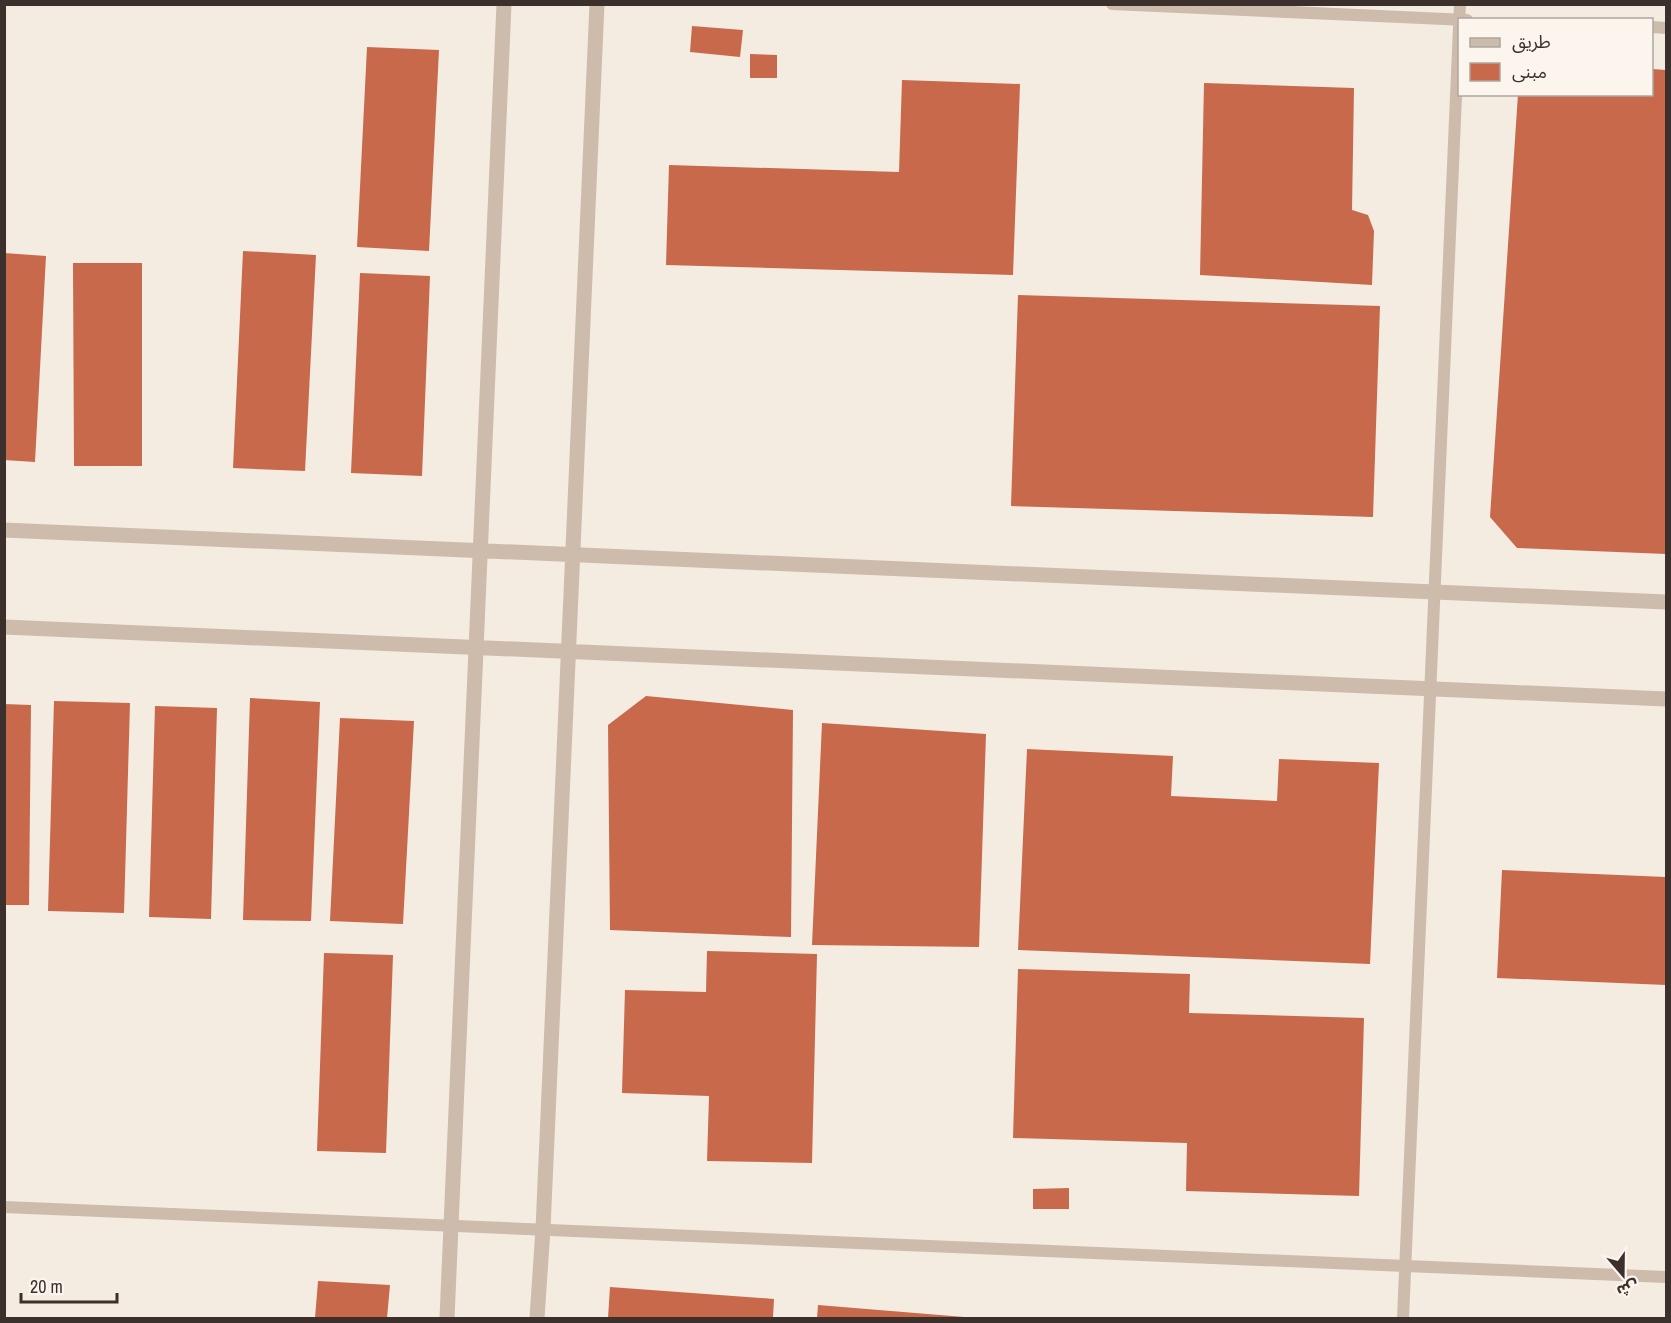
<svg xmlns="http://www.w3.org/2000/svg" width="1671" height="1323" font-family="'Archivo Narrow','Noto Sans Arabic',sans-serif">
<rect width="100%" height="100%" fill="#f4ebe1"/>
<path fill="#c8694b" d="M 692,26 L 743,30 L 740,57 L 690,52 Z
M 367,47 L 439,50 L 429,251 L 357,247 Z
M 750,54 L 777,55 L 777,78 L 750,78 Z
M 1652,69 L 1666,70 L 1666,554 L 1517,548 L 1490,517 L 1518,94 L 1652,94 Z
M 902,80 L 1020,84 L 1013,275 L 666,265 L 669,165 L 899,172 Z
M 1204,83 L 1354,88 L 1352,210 L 1368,215 L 1374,231 L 1372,285 L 1200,275 Z
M 243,251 L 316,255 L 305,471 L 233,468 Z
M 4,253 L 46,256 L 35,462 L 4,460 Z
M 73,263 L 142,263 L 142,466 L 74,466 Z
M 360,273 L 430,276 L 422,476 L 351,473 Z
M 1018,295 L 1380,306 L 1373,517 L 1011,506 Z
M 646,696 L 793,710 L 791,937 L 610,930 L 608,725 Z
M 250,698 L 320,702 L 311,921 L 243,920 Z
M 54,701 L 130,703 L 124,913 L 48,911 Z
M 4,704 L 31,705 L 29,905 L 4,905 Z
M 155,706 L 217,708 L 211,919 L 149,917 Z
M 340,718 L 414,721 L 403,924 L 330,921 Z
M 822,723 L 986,734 L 979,947 L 812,945 Z
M 1027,749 L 1173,756 L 1171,796 L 1277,801 L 1279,759 L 1379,763 L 1370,964 L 1018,950 Z
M 1502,870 L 1666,877 L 1666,985 L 1497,978 Z
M 707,951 L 817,954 L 812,1163 L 707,1161 L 709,1096 L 622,1093 L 625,990 L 706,992 Z
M 324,953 L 393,955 L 386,1153 L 317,1151 Z
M 1018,969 L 1190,974 L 1189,1013 L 1364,1018 L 1359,1196 L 1186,1191 L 1187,1143 L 1013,1138 Z
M 1069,1188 L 1069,1209 L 1033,1209 L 1033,1189 Z
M 318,1281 L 390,1285 L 387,1318 L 315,1318 Z
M 610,1287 L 774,1299 L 773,1318 L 608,1318 Z
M 818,1305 L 964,1317 L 964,1318 L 817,1318 Z"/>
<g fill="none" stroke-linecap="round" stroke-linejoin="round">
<path stroke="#cdbbac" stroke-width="12" d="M 1112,4 L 1467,20
M 1652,27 L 1666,28
M 4,1207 L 1666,1277
M 1403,1318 L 1460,4"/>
<path stroke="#cdbbac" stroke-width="15" d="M 4,530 L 1666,602
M 4,627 L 1666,699
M 447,1318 L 504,4
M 537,1318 L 543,1229 L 597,4"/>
</g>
<rect width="1671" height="1323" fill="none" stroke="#3b302b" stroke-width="12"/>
<rect x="1458" y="18" width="195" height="78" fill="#fbf5ee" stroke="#aea6a0" stroke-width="1.5"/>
<rect x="1470" y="38" width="30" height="9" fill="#cdbbac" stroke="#aea6a0" stroke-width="1.5"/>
<text x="1512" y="48" font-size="18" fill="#3b302b">طريق</text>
<rect x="1470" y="63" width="30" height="18" fill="#c8694b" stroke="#aea6a0" stroke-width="1.5"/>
<text x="1512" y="78" font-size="18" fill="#3b302b">مبنى</text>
<g transform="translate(1623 1275) rotate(160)" stroke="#fbf5ee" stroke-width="4.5" paint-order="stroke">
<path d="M0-4.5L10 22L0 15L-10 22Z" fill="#3b302b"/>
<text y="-9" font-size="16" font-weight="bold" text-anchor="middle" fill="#3b302b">ش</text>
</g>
<path d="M21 1293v9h96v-9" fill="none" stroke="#3b302b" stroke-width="3"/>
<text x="30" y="1293" font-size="18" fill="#3b302b" stroke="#fbf5ee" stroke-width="4.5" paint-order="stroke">20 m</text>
</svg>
